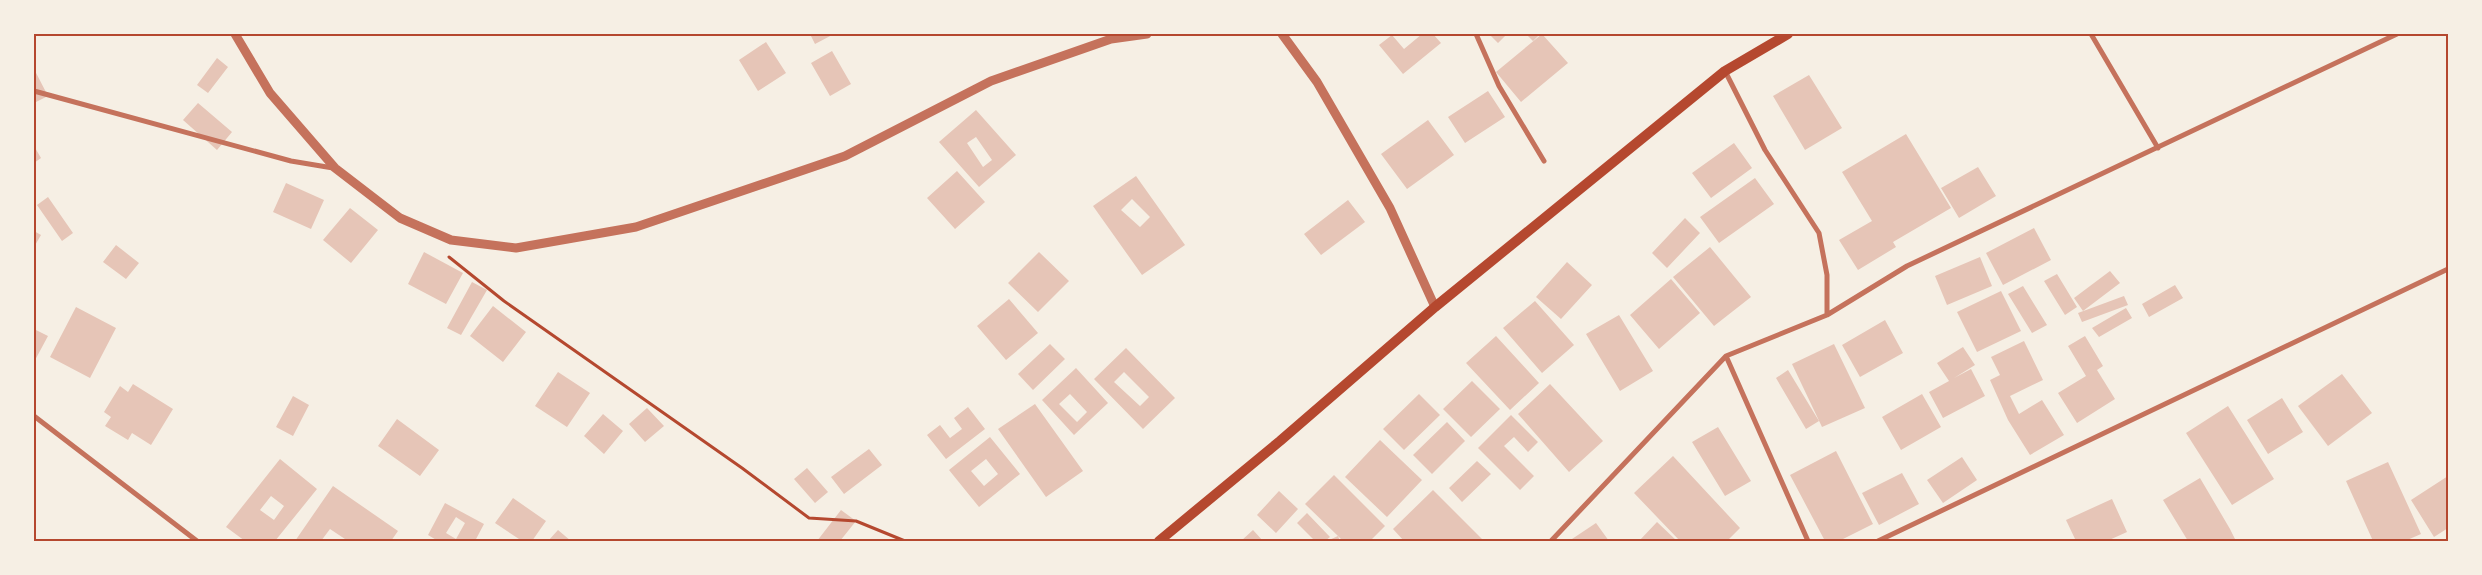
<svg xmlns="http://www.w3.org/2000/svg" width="2482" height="575" font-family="Figtree,sans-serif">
<rect width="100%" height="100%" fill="#f6efe4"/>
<path fill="#e6c5b7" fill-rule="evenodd" d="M 810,34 L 834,34 L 815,44 Z
M 1422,34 L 1433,34 L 1441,43 L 1403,74 L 1379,45 L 1392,35 L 1404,49 Z
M 1489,34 L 1507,34 L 1498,43 Z
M 1526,34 L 1540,34 L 1533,41 Z
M 1542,34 L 1568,63 L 1521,102 L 1496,72 Z
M 766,42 L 786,73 L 758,91 L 739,60 Z
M 832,51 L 851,84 L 830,96 L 811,63 Z
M 217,58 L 228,67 L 208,93 L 197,85 Z
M 34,69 L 48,96 L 34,103 Z
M 1809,75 L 1842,128 L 1805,150 L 1773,96 Z
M 1488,91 L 1505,117 L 1465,143 L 1448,117 Z
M 198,103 L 232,132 L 217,150 L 183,120 Z
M 976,110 L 1016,155 L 979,187 L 939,142 ZM 976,137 L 992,160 L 983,167 L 967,143 Z
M 1428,120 L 1454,155 L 1407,189 L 1381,154 Z
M 1906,134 L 1951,208 L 1893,242 L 1896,247 L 1858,270 L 1839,240 L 1872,221 L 1842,172 Z
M 1734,143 L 1752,168 L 1711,198 L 1692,173 Z
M 34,146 L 41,158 L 34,163 Z
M 1978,167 L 1996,196 L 1959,218 L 1941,188 Z
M 957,171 L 985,202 L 955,229 L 927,198 Z
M 1136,176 L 1185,245 L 1142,275 L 1093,206 ZM 1132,199 L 1150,217 L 1140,227 L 1121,210 Z
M 1755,178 L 1774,204 L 1719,243 L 1700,217 Z
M 286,183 L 324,200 L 311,229 L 273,212 Z
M 48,197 L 73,233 L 62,241 L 37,205 Z
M 1348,200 L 1365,222 L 1321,255 L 1304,234 Z
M 350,208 L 378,230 L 351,263 L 323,240 Z
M 1685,218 L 1700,233 L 1667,268 L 1652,253 Z
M 2034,228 L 2051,260 L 2003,285 L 1986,253 Z
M 34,231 L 41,235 L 34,247 Z
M 116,245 L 139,263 L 126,279 L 103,262 Z
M 1710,247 L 1751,297 L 1714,326 L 1673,277 Z
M 424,252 L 463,273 L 446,304 L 408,284 Z
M 1039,252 L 1069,281 L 1038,312 L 1008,283 Z
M 1980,257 L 1992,286 L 1947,305 L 1935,276 Z
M 1567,262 L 1592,285 L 1561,319 L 1536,297 Z
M 2110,271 L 2120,283 L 2083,311 L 2074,298 Z
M 2057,274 L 2077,307 L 2065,315 L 2044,281 Z
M 1671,279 L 1700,313 L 1659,349 L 1630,315 Z
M 472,282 L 487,290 L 461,335 L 447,328 Z
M 2175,285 L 2183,298 L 2149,317 L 2142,304 Z
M 2023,286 L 2047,325 L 2032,333 L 2008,294 Z
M 2001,291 L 2021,331 L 1977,352 L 1957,312 Z
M 2124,296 L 2128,305 L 2082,322 L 2078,313 Z
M 1009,299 L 1038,333 L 1006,360 L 977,326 Z
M 1535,301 L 1574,345 L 1542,373 L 1503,328 Z
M 493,306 L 526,332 L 503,362 L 470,336 Z
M 76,307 L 116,328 L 90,378 L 50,357 Z
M 2126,308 L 2132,318 L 2099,337 L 2092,328 Z
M 1619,315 L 1653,371 L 1620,391 L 1586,334 Z
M 1885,320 L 1903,353 L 1860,377 L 1842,345 Z
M 34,329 L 48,336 L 34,362 Z
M 1496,336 L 1539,383 L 1510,410 L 1466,363 Z
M 2085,336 L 2103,366 L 2097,370 L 2115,399 L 2077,423 L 2058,393 L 2086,376 L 2068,346 Z
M 2024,341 L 2043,380 L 2010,396 L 2019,414 L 2042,400 L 2064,435 L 2030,455 L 2008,420 L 1990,380 L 2000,375 L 1991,357 Z
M 1050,344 L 1065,359 L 1033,390 L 1018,374 Z
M 1834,344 L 1865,408 L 1822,427 L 1792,364 Z
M 1963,347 L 1975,365 L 1954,378 L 1971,369 L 1985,396 L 1943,418 L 1929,392 L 1949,381 L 1937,363 Z
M 1126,348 L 1175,398 L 1143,429 L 1094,379 ZM 1124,372 L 1149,397 L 1140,406 L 1114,382 Z
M 1076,368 L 1108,403 L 1074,435 L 1042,400 ZM 1070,394 L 1087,412 L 1077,422 L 1059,404 Z
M 1788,370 L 1819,421 L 1806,429 L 1776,378 Z
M 558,372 L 590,393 L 567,427 L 535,406 Z
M 2342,374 L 2372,413 L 2328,446 L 2298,406 Z
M 1472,381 L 1500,409 L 1471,437 L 1443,409 Z
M 133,384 L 173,409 L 151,445 L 132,433 L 128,440 L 105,426 L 111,417 L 104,412 L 120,386 L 128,392 Z
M 1550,384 L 1603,441 L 1569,472 L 1518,414 Z
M 1419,394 L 1440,415 L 1404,450 L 1383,429 Z
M 1922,394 L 1941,427 L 1901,450 L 1882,417 Z
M 293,396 L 309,405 L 293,436 L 276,427 Z
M 2282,398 L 2303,432 L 2268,454 L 2247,420 Z
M 1035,404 L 1083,471 L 1046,497 L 998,429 Z
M 2228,406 L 2274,479 L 2232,505 L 2186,433 Z
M 968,407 L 985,429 L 946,459 L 927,435 L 940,425 L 950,438 L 962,429 L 954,418 Z
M 647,408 L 664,426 L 645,442 L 629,424 Z
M 603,414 L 623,431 L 604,454 L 584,436 Z
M 1511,415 L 1538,442 L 1528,452 L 1514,437 L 1504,446 L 1534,476 L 1520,490 L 1478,448 Z
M 397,419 L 439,450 L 420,476 L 378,446 Z
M 1447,422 L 1465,441 L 1432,474 L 1413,455 Z
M 1718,427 L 1751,481 L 1725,496 L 1692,442 Z
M 990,437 L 1020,474 L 979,507 L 949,470 ZM 986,459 L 998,474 L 984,486 L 971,471 Z
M 1380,440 L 1422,480 L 1387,517 L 1345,477 Z
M 869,449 L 882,465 L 844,494 L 831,477 Z
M 1836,451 L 1873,524 L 1839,541 L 1825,541 L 1790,475 Z
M 1673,456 L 1740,528 L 1727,541 L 1680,541 L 1634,493 Z
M 1962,457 L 1977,480 L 1943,503 L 1927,480 Z
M 280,459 L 317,489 L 275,541 L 245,541 L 226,527 ZM 271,496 L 284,506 L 274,520 L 260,510 Z
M 1477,461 L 1491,474 L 1462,502 L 1449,488 Z
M 2388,462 L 2421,534 L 2405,541 L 2373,541 L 2346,481 Z
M 807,468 L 828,492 L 815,503 L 794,479 Z
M 1902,473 L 1919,504 L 1879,525 L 1862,493 Z
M 1334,475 L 1385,526 L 1370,541 L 1343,541 L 1338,536 L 1340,541 L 1327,541 L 1338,536 L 1305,504 Z
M 2448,476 L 2448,528 L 2434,537 L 2411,500 Z
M 2200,478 L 2230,529 L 2236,541 L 2188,541 L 2163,500 Z
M 333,486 L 398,531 L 391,541 L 348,541 L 330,529 L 321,541 L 295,541 Z
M 1433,490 L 1484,541 L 1404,541 L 1393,529 Z
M 1279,491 L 1298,509 L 1276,533 L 1257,515 Z
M 513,498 L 546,521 L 532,541 L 522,541 L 495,523 Z
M 2112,499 L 2127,532 L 2107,541 L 2076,541 L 2066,520 Z
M 445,503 L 484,524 L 475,541 L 438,541 L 428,535 ZM 456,517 L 465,523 L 456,539 L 446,533 Z
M 841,510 L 856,521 L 840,541 L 817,541 Z
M 1307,513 L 1330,537 L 1325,541 L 1315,541 L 1297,523 Z
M 1657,522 L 1677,541 L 1639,541 Z
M 1596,523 L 1609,541 L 1569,541 Z
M 558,530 L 571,541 L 548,541 Z
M 1253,530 L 1263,541 L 1241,541 Z"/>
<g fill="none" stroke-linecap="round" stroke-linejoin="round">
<path stroke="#b5482f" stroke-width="3" d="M 449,257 L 504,301 L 742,468 L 809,518 L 856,521 L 905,541"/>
<path stroke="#c5725c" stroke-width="5" d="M 1476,34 L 1499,86 L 1544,161
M 2091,34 L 2158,148
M 1725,71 L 1765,150 L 1819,233 L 1827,275 L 1827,315
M 34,91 L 291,161 L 333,168
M 1726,356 L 1808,541
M 34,416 L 197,541
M 1551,541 L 1726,356 L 1827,315 L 1907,266 L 2397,34
M 1878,541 L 2448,269"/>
<path stroke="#c5725c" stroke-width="9" d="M 235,34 L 270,93 L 335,168 L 400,218 L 451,240 L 516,248 L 636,227 L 845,156 L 991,81 L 1111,39 L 1147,34
M 1282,34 L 1317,82 L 1390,208 L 1435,307"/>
<path stroke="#b5482f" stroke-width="10" d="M 1159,541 L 1280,441 L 1435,307 L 1725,71 L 1788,34"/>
</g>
<rect width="2482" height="575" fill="none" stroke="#f6efe4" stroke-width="70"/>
<rect x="35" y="35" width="2412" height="505" fill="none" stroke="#b5482f" stroke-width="2"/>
</svg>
